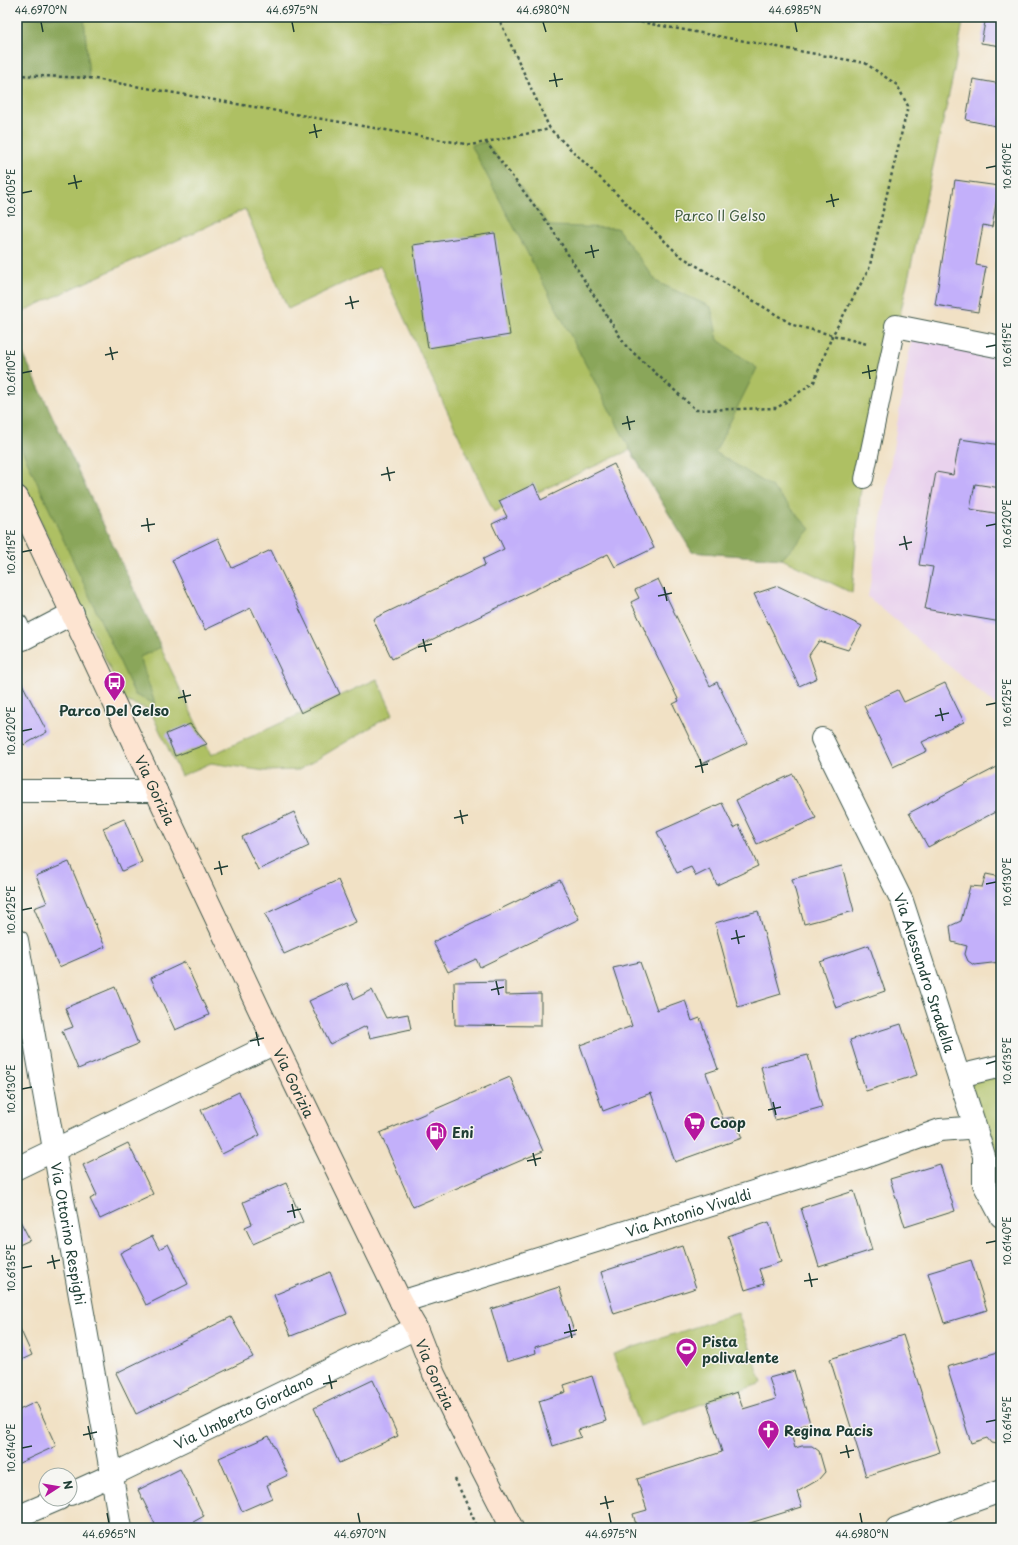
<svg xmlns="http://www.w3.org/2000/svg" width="1018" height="1545" font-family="'Playpen Sans',sans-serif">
<rect width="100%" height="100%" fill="#f6f6f2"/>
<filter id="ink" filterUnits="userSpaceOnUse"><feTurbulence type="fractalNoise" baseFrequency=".025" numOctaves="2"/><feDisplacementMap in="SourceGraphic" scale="8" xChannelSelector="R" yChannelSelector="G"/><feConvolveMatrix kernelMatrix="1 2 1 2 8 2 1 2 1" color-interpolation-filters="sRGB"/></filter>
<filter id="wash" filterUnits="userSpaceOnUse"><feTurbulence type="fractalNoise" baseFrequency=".012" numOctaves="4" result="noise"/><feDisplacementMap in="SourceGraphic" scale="16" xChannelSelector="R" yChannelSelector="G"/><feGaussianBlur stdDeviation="0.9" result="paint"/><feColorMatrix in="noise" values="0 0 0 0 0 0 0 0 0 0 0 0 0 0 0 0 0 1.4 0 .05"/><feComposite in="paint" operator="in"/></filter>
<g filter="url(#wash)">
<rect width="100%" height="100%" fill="#f1e1c5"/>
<path fill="#e9d2ed" d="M 913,330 L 1001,349 L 1001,710 L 868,597 Z"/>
<path fill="#aec064" stroke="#667e4c" d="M 17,17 L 964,17 L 952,81 L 860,495 L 852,593 L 782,559 L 692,552 L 630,450 L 494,512 L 380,266 L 288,309 L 245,209 L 17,314 Z
M 17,341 L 211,755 L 377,679 L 393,714 L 299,770 L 265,771 L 211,763 L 181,776 L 150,710 L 125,701 L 17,470 Z
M 1001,1066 L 1001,1213 L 959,1076 Z
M 738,1313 L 762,1383 L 639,1426 L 613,1354 Z"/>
<path fill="#8aa65a" stroke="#547247" d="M 17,17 L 84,17 L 89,78 L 17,75 Z
M 486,142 L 550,226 L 617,228 L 657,282 L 711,307 L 718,340 L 757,368 L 715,452 L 772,487 L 810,529 L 782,559 L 692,552 L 630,449 L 471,145 Z
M 17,341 L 161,647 L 140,657 L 155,704 L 135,695 L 17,439 Z"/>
<g id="blocks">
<path fill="#c3b0fa" d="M 986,17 L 1001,17 L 1001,46 L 981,43 Z
M 973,79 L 1001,84 L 1001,127 L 966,120 Z
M 955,180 L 999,186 L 992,227 L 983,225 L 976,265 L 986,267 L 978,312 L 935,305 Z
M 495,233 L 510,335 L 428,348 L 413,245 Z
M 960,439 L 1001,445 L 1001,488 L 975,484 L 970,509 L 1001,514 L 1001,622 L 925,609 L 933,567 L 919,565 L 936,472 L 953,475 Z
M 614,464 L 654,548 L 615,567 L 608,554 L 392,659 L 373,619 L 485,565 L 483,559 L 504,549 L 492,524 L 507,517 L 499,501 L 534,484 L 541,500 Z
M 218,538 L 232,568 L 271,550 L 340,694 L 301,713 L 251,608 L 205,630 L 172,560 Z
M 658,579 L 710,686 L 717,682 L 747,743 L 702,764 L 673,704 L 679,701 L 631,602 L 639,598 L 635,590 Z
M 778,586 L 862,626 L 848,650 L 819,641 L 809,655 L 817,678 L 799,686 L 754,594 Z
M 17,674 L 47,732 L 24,745 L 17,732 Z
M 945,683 L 964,722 L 922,742 L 927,751 L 893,767 L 864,706 L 898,690 L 904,702 Z
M 190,724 L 207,744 L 175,756 L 166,734 Z
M 1001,765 L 1001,809 L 928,847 L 909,813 Z
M 793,774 L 816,818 L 757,844 L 736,800 Z
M 722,803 L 734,828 L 739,825 L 758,866 L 717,885 L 710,869 L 696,876 L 691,867 L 677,873 L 657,832 Z
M 294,812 L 309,846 L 258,870 L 242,837 Z
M 124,819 L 142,862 L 122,871 L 103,828 Z
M 69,862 L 105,947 L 59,967 L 34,908 L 47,903 L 36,876 Z
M 842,866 L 854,911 L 804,924 L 792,879 Z
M 986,874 L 1001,877 L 1001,962 L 974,965 L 968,961 L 965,954 L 967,946 L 952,942 L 950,926 L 961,921 L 970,886 L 982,887 Z
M 338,880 L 356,922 L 284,954 L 265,914 Z
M 560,880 L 579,919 L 480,967 L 476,959 L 448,972 L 433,942 Z
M 758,911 L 781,994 L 738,1007 L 715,923 Z
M 869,945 L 885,991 L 836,1008 L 820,962 Z
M 185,962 L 209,1015 L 175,1030 L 151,978 Z
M 640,962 L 657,1010 L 685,1000 L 692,1021 L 700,1018 L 718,1069 L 706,1073 L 723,1119 L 734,1117 L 742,1138 L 675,1162 L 651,1093 L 603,1111 L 580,1045 L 632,1026 L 613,968 Z
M 505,981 L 505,995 L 541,994 L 541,1026 L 455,1025 L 454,982 Z
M 347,983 L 354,999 L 372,990 L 386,1018 L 408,1014 L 411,1029 L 370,1038 L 366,1026 L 330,1044 L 309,1001 Z
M 115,987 L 138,1044 L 78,1069 L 62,1031 L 73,1027 L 65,1008 Z
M 901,1024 L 917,1075 L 866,1091 L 850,1040 Z
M 808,1055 L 822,1107 L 775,1120 L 761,1067 Z
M 510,1077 L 543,1151 L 413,1207 L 380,1133 Z
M 239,1092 L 260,1135 L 222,1154 L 201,1110 Z
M 128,1143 L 153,1194 L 100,1219 L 90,1199 L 97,1195 L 83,1165 Z
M 940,1164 L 955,1211 L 905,1227 L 890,1179 Z
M 286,1183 L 303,1222 L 253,1244 L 245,1227 L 252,1224 L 243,1202 Z
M 854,1191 L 872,1250 L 819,1267 L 801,1208 Z
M 17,1215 L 30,1240 L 17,1246 Z
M 769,1222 L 781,1262 L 759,1269 L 764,1284 L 745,1290 L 728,1236 Z
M 152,1236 L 159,1249 L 168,1244 L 188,1284 L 146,1305 L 120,1253 Z
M 682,1246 L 696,1288 L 614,1314 L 601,1272 Z
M 971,1260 L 987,1310 L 944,1323 L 928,1273 Z
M 330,1272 L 347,1314 L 291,1336 L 274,1295 Z
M 559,1287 L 575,1334 L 535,1347 L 536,1353 L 507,1362 L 491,1309 Z
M 231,1317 L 253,1357 L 136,1414 L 116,1373 Z
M 17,1322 L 32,1355 L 17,1362 Z
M 903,1335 L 940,1452 L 866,1476 L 830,1359 Z
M 998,1352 L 1001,1360 L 1001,1442 L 997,1444 L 991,1443 L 987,1438 L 971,1443 L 947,1367 Z
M 794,1371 L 810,1423 L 790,1430 L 795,1448 L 802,1446 L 812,1446 L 819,1451 L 825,1472 L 818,1480 L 797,1492 L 802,1507 L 734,1528 L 637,1528 L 633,1514 L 647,1510 L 637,1479 L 722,1452 L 707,1402 L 737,1392 L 743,1409 L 776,1399 L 769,1378 Z
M 592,1376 L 606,1421 L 578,1430 L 581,1437 L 553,1446 L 539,1401 L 566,1392 L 564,1385 Z
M 373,1380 L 398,1436 L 339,1463 L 314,1408 Z
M 36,1402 L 56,1446 L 17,1464 L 17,1411 Z
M 269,1436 L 288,1475 L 267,1485 L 272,1498 L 242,1511 L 219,1458 Z
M 180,1469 L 204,1516 L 186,1526 L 187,1528 L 157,1528 L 138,1490 Z"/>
</g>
</g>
<g filter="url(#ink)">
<use href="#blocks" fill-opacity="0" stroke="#3e564a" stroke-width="1"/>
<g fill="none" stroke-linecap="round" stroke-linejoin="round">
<defs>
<path id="service" d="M 864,479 L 896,326"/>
<g id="minor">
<path d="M 896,326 L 1001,347"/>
<path d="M 17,625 L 23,639 L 73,613"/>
<path id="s1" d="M 822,739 L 902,901 L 974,1123 L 984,1156 L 984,1184 L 1001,1216"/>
<path d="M 17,791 L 156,791"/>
<path id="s2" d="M 17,940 L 121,1528"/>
<path d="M 959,1076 L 1001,1066"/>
<path d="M 17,1168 L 275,1043"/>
<path id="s3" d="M 401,1302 L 865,1157 L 940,1130 L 966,1128 L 974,1123"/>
<path id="s4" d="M 70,1494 L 112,1475 L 416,1328"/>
<path d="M 17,1517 L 59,1499"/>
<path d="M 897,1528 L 1001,1491"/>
</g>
<g id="secondary">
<path id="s5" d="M 17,497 L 275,1043 L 401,1302 L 416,1328 L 434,1374 L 456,1419 L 512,1528"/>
</g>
</defs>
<use href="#service" stroke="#3e564a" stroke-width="20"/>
<use href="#minor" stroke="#3e564a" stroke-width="24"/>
<use href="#secondary" stroke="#3e564a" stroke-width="24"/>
<path stroke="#3e564a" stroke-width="2.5" stroke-dasharray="3 3" stroke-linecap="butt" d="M 498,17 L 550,129 L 679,255 L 793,325 L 867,344
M 17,18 L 17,17
M 17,75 L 89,78 L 471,145 L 550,129
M 486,142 L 550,226 L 626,346 L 696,410 L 777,408 L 814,382 L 832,336 L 869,269 L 908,106 L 897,85 L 865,63 L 613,17
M 455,1479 L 478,1528"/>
<use href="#service" stroke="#fff" stroke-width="18"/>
<use href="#minor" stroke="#fff" stroke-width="22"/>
<use href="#secondary" stroke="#fde4d1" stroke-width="22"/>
</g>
</g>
<path fill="none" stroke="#1f3d34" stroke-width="1.5" d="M 41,22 L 43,32M 292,22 L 294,32M 543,22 L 546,32M 795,22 L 797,32M 554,73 L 557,87M 549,81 L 563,79M 314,124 L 317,138M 309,133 L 322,130M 986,168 L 996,166M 74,175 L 77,189M 68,184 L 82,181M 22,193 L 32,191M 831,194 L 834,207M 826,202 L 839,199M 591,245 L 594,258M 585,253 L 599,250M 350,296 L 353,309M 345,304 L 359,301M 110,347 L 113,360M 986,347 L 996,345M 105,355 L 118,352M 868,365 L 870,379M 22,373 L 32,371M 862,373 L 876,370M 627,416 L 630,430M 622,424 L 635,421M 387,467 L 390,481M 381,475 L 395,472M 147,518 L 149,532M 141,526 L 155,524M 986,526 L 996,524M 904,536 L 907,550M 899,545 L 912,542M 22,552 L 32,550M 664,587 L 667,601M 658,596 L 672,593M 423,639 L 426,652M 418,647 L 432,644M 183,690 L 186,703M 178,698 L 191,695M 986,705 L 996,703M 940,708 L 943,721M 935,716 L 949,713M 22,731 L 32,729M 700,759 L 703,773M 695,767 L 708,764M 460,810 L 463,824M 454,818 L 468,815M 219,861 L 222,875M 214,869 L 228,866M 986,884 L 996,882M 22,910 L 32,908M 736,930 L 739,944M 731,939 L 745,936M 496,981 L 499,995M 491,990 L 504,987M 256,1032 L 259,1046M 250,1041 L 264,1038M 986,1064 L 996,1061M 22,1089 L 32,1087M 773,1102 L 776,1115M 768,1110 L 781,1107M 533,1153 L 536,1166M 527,1161 L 541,1158M 292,1204 L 295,1218M 287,1212 L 301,1209M 986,1243 L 996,1241M 52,1255 L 55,1269M 47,1263 L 60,1260M 22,1268 L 32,1266M 809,1273 L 812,1287M 804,1281 L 818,1279M 569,1324 L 572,1338M 564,1333 L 577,1330M 329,1375 L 332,1389M 323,1384 L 337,1381M 986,1422 L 996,1420M 88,1426 L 91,1440M 83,1435 L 97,1432M 846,1445 L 849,1458M 22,1448 L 32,1446M 840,1453 L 854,1450M 605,1496 L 608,1509M 600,1504 L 614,1501M 107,1513 L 109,1523M 358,1513 L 360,1523M 609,1513 L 611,1523M 860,1513 L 862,1523"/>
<defs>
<symbol id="bus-pin" viewBox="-11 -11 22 30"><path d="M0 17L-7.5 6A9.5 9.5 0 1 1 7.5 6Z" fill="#b5179e" stroke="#f6f6f2"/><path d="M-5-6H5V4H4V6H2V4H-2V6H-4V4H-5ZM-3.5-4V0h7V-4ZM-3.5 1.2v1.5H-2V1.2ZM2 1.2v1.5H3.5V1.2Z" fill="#fff"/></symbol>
<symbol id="supermarket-pin" viewBox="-11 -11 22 30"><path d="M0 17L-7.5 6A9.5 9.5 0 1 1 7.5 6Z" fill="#b5179e" stroke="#f6f6f2"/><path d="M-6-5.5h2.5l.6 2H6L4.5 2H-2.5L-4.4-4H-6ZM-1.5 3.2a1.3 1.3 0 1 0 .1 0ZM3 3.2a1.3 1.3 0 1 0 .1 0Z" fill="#fff"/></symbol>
<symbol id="fuel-pin" viewBox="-11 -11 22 30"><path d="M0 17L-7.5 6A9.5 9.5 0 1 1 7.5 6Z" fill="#b5179e" stroke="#f6f6f2"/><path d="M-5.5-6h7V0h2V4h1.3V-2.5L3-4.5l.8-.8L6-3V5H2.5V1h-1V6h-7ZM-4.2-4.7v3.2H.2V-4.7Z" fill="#fff"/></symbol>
<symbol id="stadium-pin" viewBox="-11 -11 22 30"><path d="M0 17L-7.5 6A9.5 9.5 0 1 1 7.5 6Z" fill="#b5179e" stroke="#f6f6f2"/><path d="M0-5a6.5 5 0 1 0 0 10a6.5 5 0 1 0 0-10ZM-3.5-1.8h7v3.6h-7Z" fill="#fff"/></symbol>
<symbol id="church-pin" viewBox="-11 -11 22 30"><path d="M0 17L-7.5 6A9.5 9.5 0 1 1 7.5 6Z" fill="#b5179e" stroke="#f6f6f2"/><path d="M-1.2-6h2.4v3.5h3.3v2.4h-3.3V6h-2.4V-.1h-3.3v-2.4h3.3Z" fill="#fff"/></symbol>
</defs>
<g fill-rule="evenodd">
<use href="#bus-pin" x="102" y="670" width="25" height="34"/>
<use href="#supermarket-pin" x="682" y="1110" width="25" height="34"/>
<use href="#fuel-pin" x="424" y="1120" width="25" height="34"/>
<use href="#stadium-pin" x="674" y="1336" width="25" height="34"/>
<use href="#church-pin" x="756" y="1418" width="25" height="34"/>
</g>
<g text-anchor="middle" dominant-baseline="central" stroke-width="3" stroke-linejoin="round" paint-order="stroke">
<g font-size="14" fill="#435e40" stroke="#f6f6f2">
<text x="720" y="215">Parco Il Gelso</text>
</g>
<g font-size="14" font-weight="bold" fill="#1f3d34" stroke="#f6f6f2" text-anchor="start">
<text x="114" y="710" text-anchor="middle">Parco Del Gelso</text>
<text x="710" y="1122">Coop</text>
<text x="452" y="1132">Eni</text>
<text x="702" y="1341">Pista<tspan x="702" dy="16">polivalente</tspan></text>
<text x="784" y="1430">Regina Pacis</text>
</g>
<g font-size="14" fill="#1f3d34" stroke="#f6f6f2">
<text stroke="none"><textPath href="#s5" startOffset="324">Via Gorizia</textPath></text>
<text stroke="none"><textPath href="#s1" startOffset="256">Via Alessandro Stradella</textPath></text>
<text stroke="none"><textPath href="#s5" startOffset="648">Via Gorizia</textPath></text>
<text stroke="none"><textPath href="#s3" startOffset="301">Via Antonio Vivaldi</textPath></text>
<text stroke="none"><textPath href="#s2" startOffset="298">Via Ottorino Respighi</textPath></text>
<text stroke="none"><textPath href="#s5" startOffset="972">Via Gorizia</textPath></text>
<text stroke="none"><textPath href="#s4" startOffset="192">Via Umberto Giordano</textPath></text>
</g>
</g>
<rect width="1018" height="1545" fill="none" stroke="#f6f6f2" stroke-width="44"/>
<g transform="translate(58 1487) rotate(78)"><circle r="19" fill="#f6f6f2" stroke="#a0aca6"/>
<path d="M0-3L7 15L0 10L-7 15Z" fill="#b5179e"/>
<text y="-6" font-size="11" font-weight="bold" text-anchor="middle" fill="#1f3d34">N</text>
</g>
<rect x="22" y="22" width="974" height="1501" fill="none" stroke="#1f3d34" stroke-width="1.5"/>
<g font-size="10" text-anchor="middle" fill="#1f3d34">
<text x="41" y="14">44.6970°N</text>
<text x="292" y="14">44.6975°N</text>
<text x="543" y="14">44.6980°N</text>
<text x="795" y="14">44.6985°N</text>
<text transform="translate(1007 166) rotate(-90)" y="4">10.6110°E</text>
<text transform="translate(11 193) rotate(-90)" y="4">10.6105°E</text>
<text transform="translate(1007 345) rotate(-90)" y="4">10.6115°E</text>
<text transform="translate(11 373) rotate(-90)" y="4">10.6110°E</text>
<text transform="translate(1007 524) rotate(-90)" y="4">10.6120°E</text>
<text transform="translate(11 552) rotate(-90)" y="4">10.6115°E</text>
<text transform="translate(1007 703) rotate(-90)" y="4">10.6125°E</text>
<text transform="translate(11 731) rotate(-90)" y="4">10.6120°E</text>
<text transform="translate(1007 882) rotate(-90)" y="4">10.6130°E</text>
<text transform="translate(11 910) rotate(-90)" y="4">10.6125°E</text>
<text transform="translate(1007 1061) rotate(-90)" y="4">10.6135°E</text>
<text transform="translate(11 1089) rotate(-90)" y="4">10.6130°E</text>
<text transform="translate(1007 1241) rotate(-90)" y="4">10.6140°E</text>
<text transform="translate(11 1268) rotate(-90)" y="4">10.6135°E</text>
<text transform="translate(1007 1420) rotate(-90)" y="4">10.6145°E</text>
<text transform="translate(11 1448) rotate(-90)" y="4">10.6140°E</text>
<text x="109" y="1538">44.6965°N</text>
<text x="360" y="1538">44.6970°N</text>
<text x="611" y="1538">44.6975°N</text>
<text x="862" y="1538">44.6980°N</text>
</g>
</svg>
